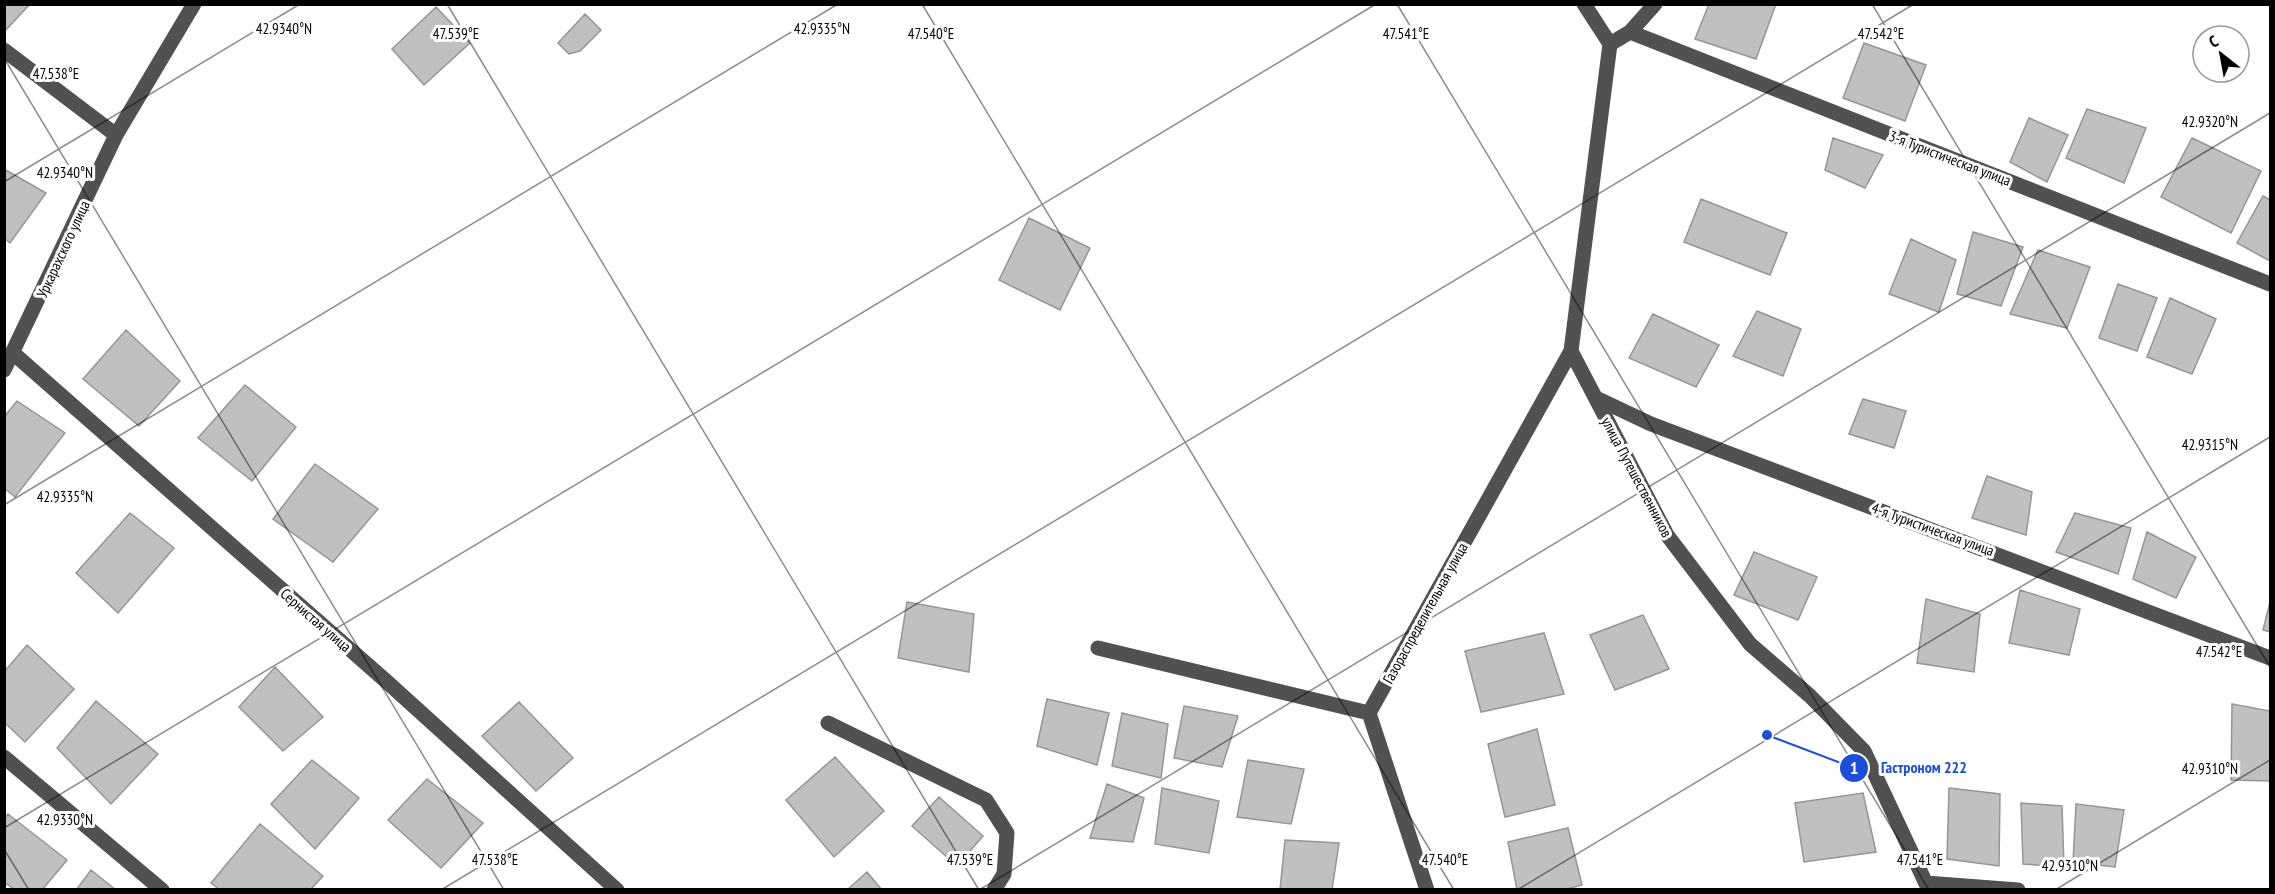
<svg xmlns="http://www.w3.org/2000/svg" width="2275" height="894" font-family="'PT Sans Narrow',sans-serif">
<rect width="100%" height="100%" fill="#fff"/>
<path fill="#c0c0c0" stroke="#959595" stroke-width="1.5" d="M 4,4 L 30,4 L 5,31 L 4,31 Z
M 1709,4 L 1776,4 L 1756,59 L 1695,39 Z
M 436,7 L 470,43 L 424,85 L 392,49 Z
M 585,14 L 601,30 L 580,51 L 569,54 L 558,43 Z
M 1864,43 L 1926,65 L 1905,121 L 1843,98 Z
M 2087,109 L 2146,128 L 2124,183 L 2066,158 Z
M 2029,118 L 2068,135 L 2047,182 L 2010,162 Z
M 1833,138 L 1883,155 L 1865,188 L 1825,170 Z
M 2192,138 L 2261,171 L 2231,233 L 2161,197 Z
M 4,169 L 46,193 L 10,243 L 4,238 Z
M 2263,196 L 2270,200 L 2270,261 L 2237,243 Z
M 1701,199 L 1787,233 L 1770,275 L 1684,242 Z
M 1029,218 L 1090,248 L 1060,310 L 999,280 Z
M 1973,232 L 2023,247 L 2001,306 L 1957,294 Z
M 1911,239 L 1956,260 L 1939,312 L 1889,294 Z
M 2038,250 L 2090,267 L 2067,328 L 2010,314 Z
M 2118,284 L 2157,298 L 2137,351 L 2099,338 Z
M 2170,298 L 2216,319 L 2192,374 L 2147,357 Z
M 1757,311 L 1801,329 L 1783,376 L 1733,356 Z
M 1653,314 L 1719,345 L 1696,387 L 1629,358 Z
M 126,330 L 180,381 L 139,426 L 83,379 Z
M 245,385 L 296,427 L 252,481 L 198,438 Z
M 1863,399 L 1906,411 L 1894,448 L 1849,434 Z
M 17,401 L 65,433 L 15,497 L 4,488 L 4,417 Z
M 315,464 L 378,509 L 333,562 L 273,519 Z
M 1987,476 L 2032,492 L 2026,535 L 1972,518 Z
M 130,513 L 174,548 L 118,613 L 76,573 Z
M 2075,513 L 2131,528 L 2118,574 L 2056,552 Z
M 2147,532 L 2196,557 L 2176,598 L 2133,579 Z
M 1754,552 L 1817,577 L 1798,620 L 1734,595 Z
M 2020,590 L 2080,609 L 2069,655 L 2009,643 Z
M 1926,599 L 1980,614 L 1974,672 L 1917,663 Z
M 907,602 L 974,614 L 969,672 L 898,658 Z
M 2270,602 L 2270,632 L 2263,630 Z
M 1643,615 L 1669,669 L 1615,690 L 1590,635 Z
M 1544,633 L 1564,694 L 1481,712 L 1465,651 Z
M 27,645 L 74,689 L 25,742 L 4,722 L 4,672 Z
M 275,667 L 323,717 L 283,751 L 239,707 Z
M 1047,699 L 1109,713 L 1097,765 L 1037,746 Z
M 96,701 L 158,754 L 111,804 L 57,748 Z
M 519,702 L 573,758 L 536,791 L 482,736 Z
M 2232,704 L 2270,711 L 2270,781 L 2231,780 Z
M 1184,706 L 1238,716 L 1222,767 L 1174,758 Z
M 1122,713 L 1168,724 L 1161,778 L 1112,766 Z
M 1537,729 L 1555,805 L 1505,817 L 1488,744 Z
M 835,757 L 884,811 L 834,857 L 786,800 Z
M 312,760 L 359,798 L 315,849 L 271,804 Z
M 1248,760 L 1304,769 L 1291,824 L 1237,817 Z
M 427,779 L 483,823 L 441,868 L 388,820 Z
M 1107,784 L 1144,798 L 1133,842 L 1090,838 Z
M 1162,788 L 1219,801 L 1209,853 L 1155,844 Z
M 1949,788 L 2000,794 L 1999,866 L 1947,859 Z
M 1863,793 L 1876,852 L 1804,862 L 1795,803 Z
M 939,797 L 983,836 L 957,866 L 912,826 Z
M 2021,803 L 2062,806 L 2064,867 L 2023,864 Z
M 2076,804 L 2124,810 L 2115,867 L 2073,862 Z
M 8,814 L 67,860 L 42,890 L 15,890 L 4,882 L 4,819 Z
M 260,824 L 323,876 L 310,890 L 220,890 L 211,883 Z
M 1568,828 L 1582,885 L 1563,890 L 1517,890 L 1508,842 Z
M 1285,840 L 1339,843 L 1332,890 L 1280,890 Z
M 91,870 L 116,890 L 76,890 Z
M 867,872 L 882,890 L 847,890 Z"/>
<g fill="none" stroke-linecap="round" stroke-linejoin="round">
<path stroke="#515151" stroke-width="15" d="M 1584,4 L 1610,44
M 1630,32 L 2270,284
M 1610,44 L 1571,351 L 1667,535 L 1750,644 L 1810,696 L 1864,751 L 1929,890
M 1610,44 L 1630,32 L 1655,4
M 4,50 L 116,135
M 13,353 L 386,681 L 617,890
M 4,370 L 116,135 L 194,4
M 1596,398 L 1651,424 L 2270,658
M 1098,648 L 1369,713
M 828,723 L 986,800 L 1007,833 L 1004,874 L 994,890
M 4,757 L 162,890
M 1926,883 L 2018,890
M 1427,890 L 1369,713 L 1571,351"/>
</g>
<path fill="none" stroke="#000" stroke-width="1.5" stroke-opacity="0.45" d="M 447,4 L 979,890M 922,4 L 1454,890M 1397,4 L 1929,890M 1872,4 L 2270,667M 4,58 L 504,890M 4,182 L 300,4M 4,505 L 838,4M 4,828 L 1376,4M 4,849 L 29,890M 441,890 L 1914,4M 979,890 L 2270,113M 1517,890 L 2270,437M 2055,890 L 2270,760"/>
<g text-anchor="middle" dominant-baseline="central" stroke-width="6" stroke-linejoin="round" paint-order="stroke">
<g font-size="15" fill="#000" stroke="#fff">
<text transform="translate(1950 158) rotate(21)">3-я Туристическая улица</text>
<text transform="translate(63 249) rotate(-65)">Уркарахского улица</text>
<text transform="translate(1637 477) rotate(62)">улица Путешественников</text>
<text transform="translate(1933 529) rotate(20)">4-я Туристическая улица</text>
<text transform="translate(1425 613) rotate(-61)">Газораспределительная улица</text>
<text transform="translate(316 620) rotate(41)">Сернистая улица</text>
</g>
</g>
<g font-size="15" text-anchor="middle" fill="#000" stroke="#fff" stroke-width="6" stroke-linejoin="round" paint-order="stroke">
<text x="284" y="34">42.9340°N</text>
<text x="822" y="34">42.9335°N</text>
<text x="1406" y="39">47.541°E</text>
<text x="456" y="39">47.539°E</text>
<text x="931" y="39">47.540°E</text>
<text x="1881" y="39">47.542°E</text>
<text x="56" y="79">47.538°E</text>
<text x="2210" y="127">42.9320°N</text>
<text x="65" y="178">42.9340°N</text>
<text x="2210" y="450">42.9315°N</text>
<text x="65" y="502">42.9335°N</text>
<text x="2219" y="657">47.542°E</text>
<text x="2210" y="774">42.9310°N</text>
<text x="65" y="825">42.9330°N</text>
<text x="495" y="865">47.538°E</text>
<text x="970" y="865">47.539°E</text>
<text x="1445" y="865">47.540°E</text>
<text x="1920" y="865">47.541°E</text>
<text x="2070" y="871">42.9310°N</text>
</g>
<path fill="none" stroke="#1d4ed8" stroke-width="2" d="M1767 735L1854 768"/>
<g fill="#1d4ed8" stroke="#fff" stroke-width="2">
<circle cx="1767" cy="735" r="6"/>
<circle cx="1854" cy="768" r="15"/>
</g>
<g font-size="18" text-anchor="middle" font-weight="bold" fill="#fff">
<text x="1854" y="774">1</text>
</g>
<g font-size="16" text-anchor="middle" font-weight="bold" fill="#1d4ed8" stroke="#fff" stroke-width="6" stroke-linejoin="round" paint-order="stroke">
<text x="1924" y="773">Гастроном 222</text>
</g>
<rect width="2275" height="894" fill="none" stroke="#000000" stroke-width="12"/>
<g transform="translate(2221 54) rotate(329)"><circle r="28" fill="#ffffff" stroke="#999999" stroke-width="1.5"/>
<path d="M0-4.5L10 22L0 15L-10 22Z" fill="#000000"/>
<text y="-9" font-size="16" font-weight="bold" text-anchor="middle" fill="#000000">С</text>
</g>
</svg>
